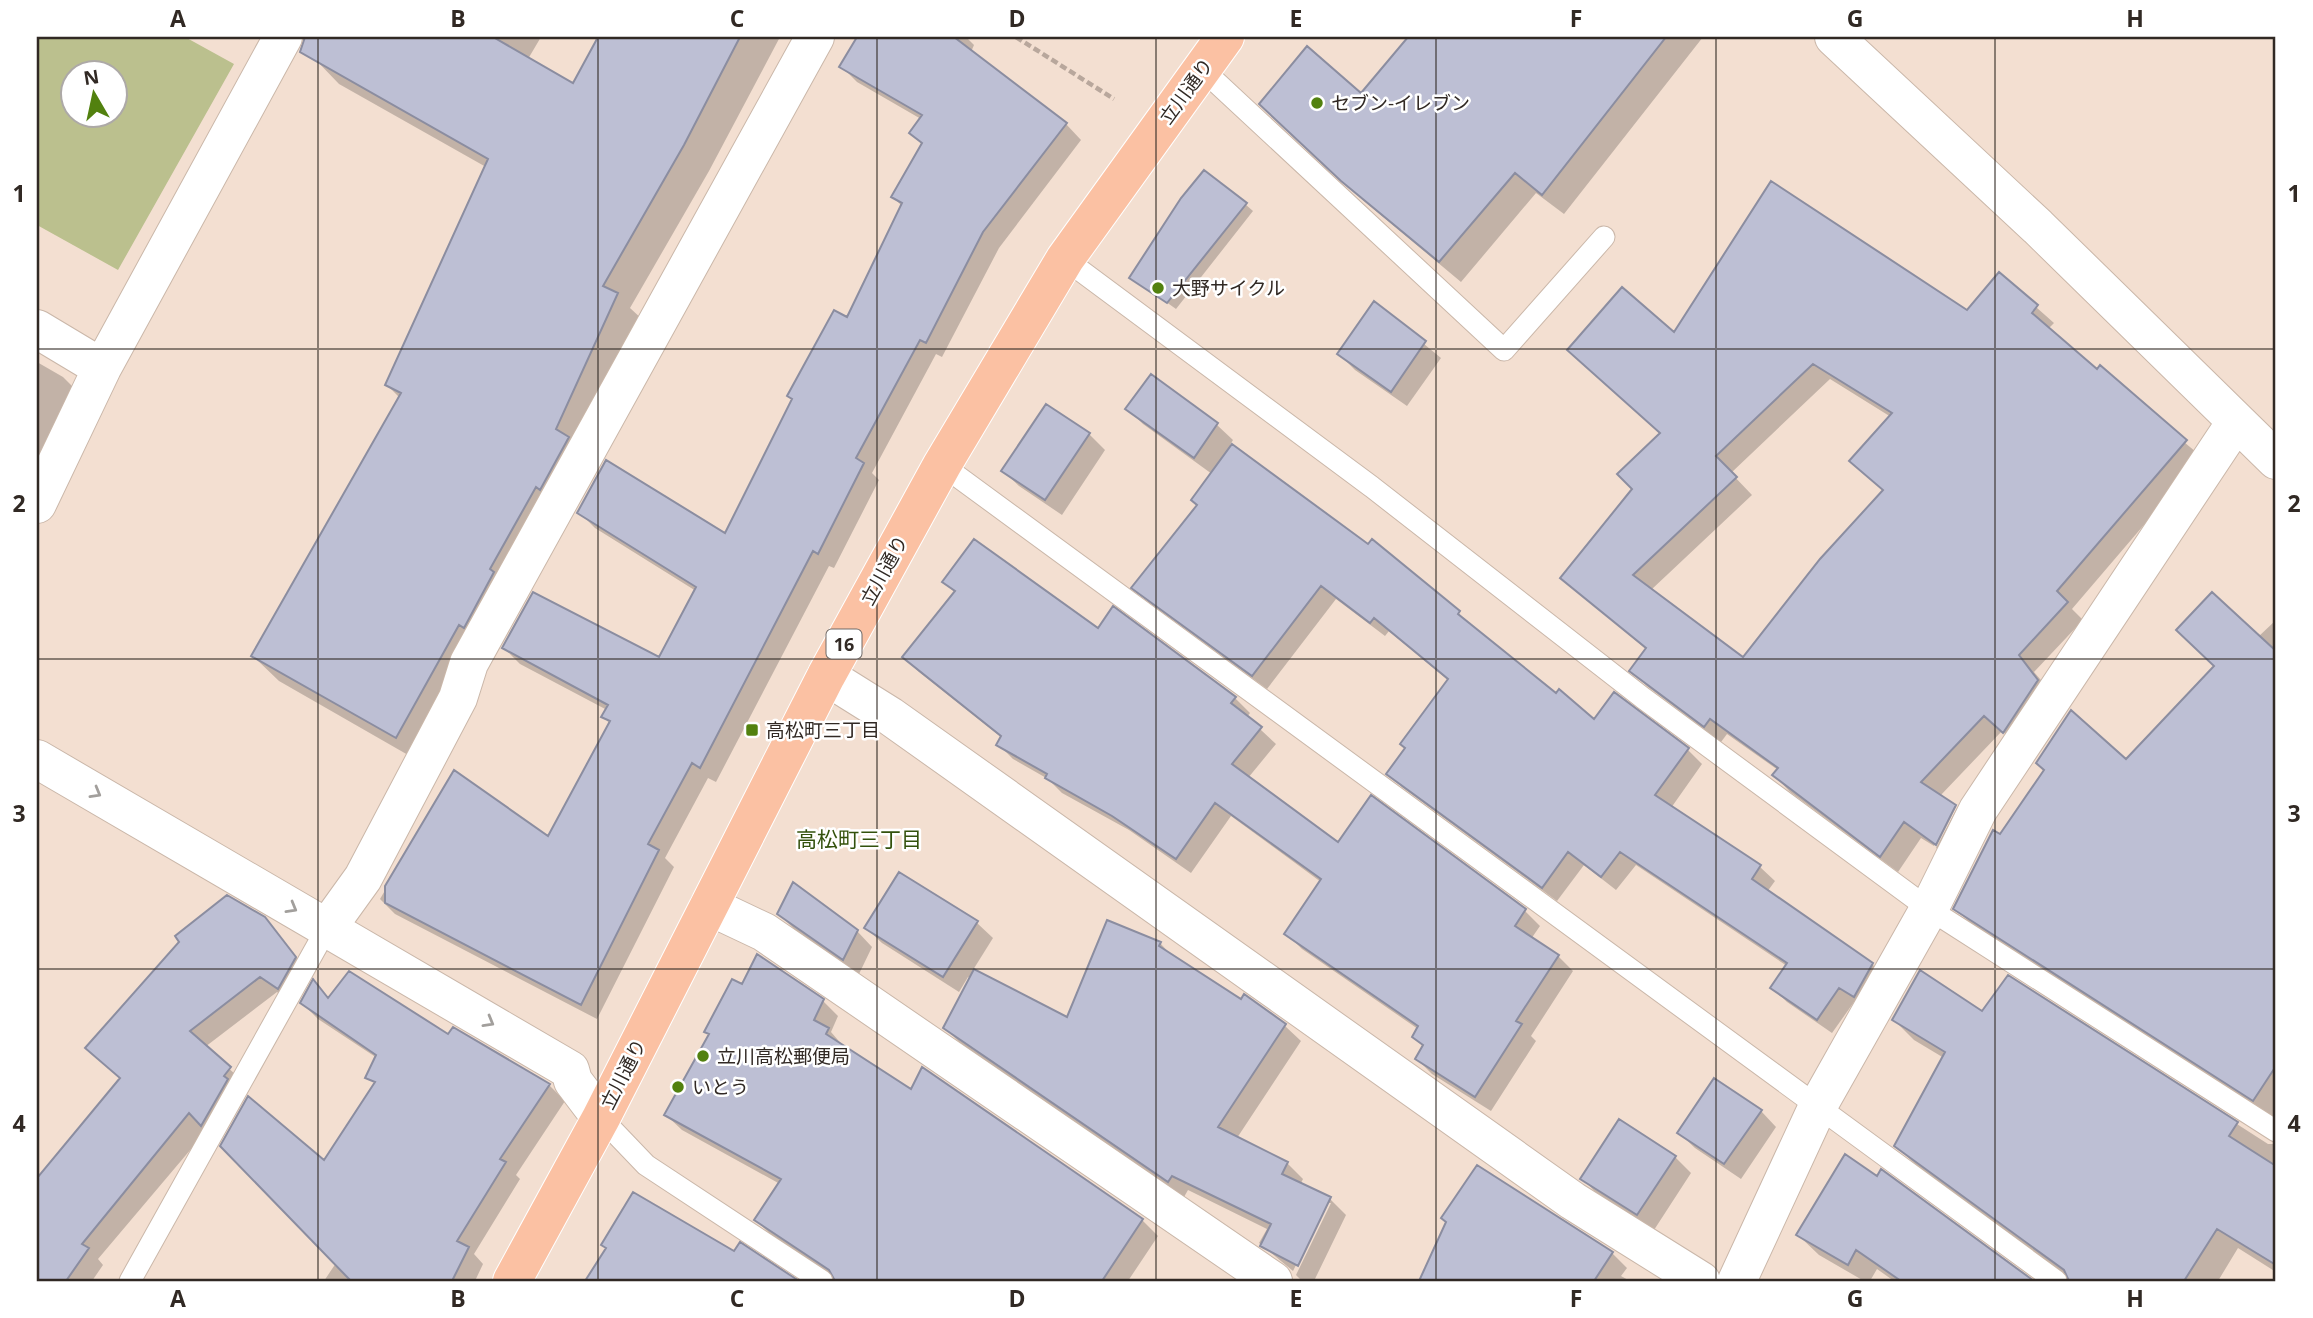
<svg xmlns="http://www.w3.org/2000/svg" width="2313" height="1318" font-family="'Open Sans','Noto Sans JP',sans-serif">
<rect width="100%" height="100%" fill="#f3dfd1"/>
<path fill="#bbc08e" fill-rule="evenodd" d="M 37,37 L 185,37 L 234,64 L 118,270 L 37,225 ZM 74,74 L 116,74 L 116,116 L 74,116 Z"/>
<path fill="#0003" fill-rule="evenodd" d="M 326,37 L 541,37 L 528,59 L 574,85 L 600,37 L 780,37 L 709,171 L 630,308 L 643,320 L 422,763 L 279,681 L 253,656 L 400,398 L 387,385 L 486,167 L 339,84 L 314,58 Z
M 859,37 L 966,37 L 974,45 L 971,52 L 1066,124 L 1081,140 L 999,248 L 942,357 L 936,354 L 872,473 L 879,480 L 834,568 L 829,566 L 716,782 L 708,778 L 665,858 L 674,867 L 597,1019 L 395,914 L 380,899 L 454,772 L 549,838 L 610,724 L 604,717 L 607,710 L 520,664 L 504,648 L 660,659 L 696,591 L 595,528 L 579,512 L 726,536 L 847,320 L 902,206 L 893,197 L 923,145 L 911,133 L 921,119 L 857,82 L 841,66 Z
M 1410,37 L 1703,37 L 1564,214 L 1536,193 L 1461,282 L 1364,201 L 1282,124 L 1361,95 Z
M 1245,204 L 1253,211 L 1176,309 L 1131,277 Z
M 1999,274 L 2054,323 L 2048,329 L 2202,457 L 2072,609 L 2083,620 L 2034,672 L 2046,686 L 2020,748 L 2002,731 L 1940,796 L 1956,808 L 1953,808 L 1934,846 L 1921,838 L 1898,872 L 1790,792 L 1774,775 L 1778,770 L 1727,734 L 1721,742 L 1648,687 L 1632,671 L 1647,650 L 1562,578 L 1634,489 L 1662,434 L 1674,335 L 1967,312 ZM 1830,379 L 1891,417 L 1852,461 L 1884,491 L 1743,659 L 1651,590 L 1752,495 L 1731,473 Z
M 1374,303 L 1441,358 L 1407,406 L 1355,370 L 1339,354 Z
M 37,362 L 63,377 L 79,393 L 37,489 Z
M 1151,376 L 1217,425 L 1233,440 L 1230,445 L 1369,546 L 1372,542 L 1556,695 L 1594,721 L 1688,750 L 1702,764 L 1671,808 L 1760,867 L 1775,881 L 1767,892 L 1872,964 L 1887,979 L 1869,1011 L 1854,1002 L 1832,1033 L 1787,1002 L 1772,987 L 1787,966 L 1636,865 L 1616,890 L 1584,865 L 1557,901 L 1403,788 L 1388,774 L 1449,681 L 1389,631 L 1385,636 L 1336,599 L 1267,689 L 1148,602 L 1134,587 L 1199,506 L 1212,474 L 1143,424 L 1128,409 Z
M 1089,434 L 1105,450 L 1062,515 L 1019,486 L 1003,471 Z
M 945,582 L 1098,630 L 1235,698 L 1250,713 L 1247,717 L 1276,744 L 1248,778 L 1338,844 L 1371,798 L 1525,911 L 1540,926 L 1531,939 L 1558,956 L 1573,971 L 1531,1036 L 1536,1041 L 1491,1111 L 1432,1074 L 1417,1059 L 1424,1047 L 1414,1037 L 1418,1029 L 1302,949 L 1287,934 L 1321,882 L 1231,816 L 1191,873 L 1129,830 L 1062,793 L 1048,779 L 1013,759 L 998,744 L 1002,738 L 919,672 L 904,657 L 955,593 Z
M 2276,620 L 2276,1121 L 1976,929 L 1956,909 L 2000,837 L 2126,762 Z
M 1957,808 L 1971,823 L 1953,860 L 1936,848 Z
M 900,875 L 977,923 L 993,938 L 973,970 L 1068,1019 L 1160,943 L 1174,958 L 1241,1002 L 1245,997 L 1285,1026 L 1301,1041 L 1237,1138 L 1287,1163 L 1303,1179 L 1300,1185 L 1330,1199 L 1346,1215 L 1314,1281 L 1302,1281 L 1296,1275 L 1331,1203 L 1327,1203 L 1293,1271 L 1259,1243 L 1267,1229 L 1188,1190 L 1184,1197 L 961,1044 L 945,1028 L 971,979 L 968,977 L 959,992 L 882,943 L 866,928 Z
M 779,914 L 857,931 L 872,947 L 859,974 L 795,930 Z
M 264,919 L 311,974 L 294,1003 L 277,992 L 205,1047 L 246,1084 L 98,1259 L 103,1265 L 92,1281 L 37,1281 L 37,1181 L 121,1079 L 103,1063 Z
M 2008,977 L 2268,1144 L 2276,1144 L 2276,1272 L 2238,1248 L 2218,1281 L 2071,1281 L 1917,1166 L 1896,1146 L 1944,1058 L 1914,1040 L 1894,1020 L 1982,1014 Z
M 314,982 L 330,999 L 449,1037 L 549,1085 L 565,1101 L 516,1175 L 520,1179 L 474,1254 L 483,1264 L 475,1281 L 324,1281 L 336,1263 L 325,1163 L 375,1084 L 368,1077 L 377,1058 L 318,1019 L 302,1003 Z
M 743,986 L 823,1001 L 838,1016 L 831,1032 L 844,1047 L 911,1091 L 1142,1220 L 1158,1236 L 1128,1281 L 835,1281 L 836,1278 L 772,1236 L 756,1220 L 780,1184 L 682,1130 L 666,1115 L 710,1035 L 706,1032 Z
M 1761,1111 L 1776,1127 L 1741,1179 L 1695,1148 L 1679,1133 Z
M 1619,1122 L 1675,1157 L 1691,1173 L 1654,1230 L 1598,1195 L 1583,1179 Z
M 1882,1172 L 2031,1281 L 1894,1281 L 1877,1269 L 1870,1281 L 1864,1281 L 1819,1255 L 1798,1235 L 1878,1179 Z
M 1448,1223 L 1612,1253 L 1627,1268 L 1621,1276 L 1630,1281 L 1531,1281 L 1520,1274 L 1517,1281 L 1421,1281 Z
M 740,1245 L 795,1281 L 587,1281 L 607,1249 L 734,1254 Z"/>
<path fill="#bdbfd4" stroke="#8b8da0" stroke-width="2" fill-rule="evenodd" d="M 305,37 L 493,37 L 573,83 L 598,37 L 740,37 L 684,145 L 603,286 L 618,293 L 556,429 L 569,437 L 540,490 L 536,487 L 490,569 L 494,572 L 464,628 L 459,625 L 396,738 L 251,656 L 401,393 L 385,385 L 488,159 L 300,52 Z
M 857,37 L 954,37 L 1067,123 L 983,232 L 926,343 L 920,340 L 856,458 L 864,463 L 818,554 L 813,551 L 700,768 L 692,763 L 648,844 L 659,850 L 581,1005 L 385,903 L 385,886 L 454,770 L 548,836 L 610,721 L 601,717 L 608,705 L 502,648 L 533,592 L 659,657 L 696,587 L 577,513 L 606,460 L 725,533 L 792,399 L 787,396 L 834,310 L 847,317 L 902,203 L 891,197 L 922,143 L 909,133 L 922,115 L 839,67 Z
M 1408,37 L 1666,37 L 1542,195 L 1515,173 L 1439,262 L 1341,181 L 1259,104 L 1307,46 L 1361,93 Z
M 1204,170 L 1247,203 L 1167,303 L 1129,278 L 1181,198 Z
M 1771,181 L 1967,310 L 1999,272 L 2038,305 L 2032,313 L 2097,369 L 2100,365 L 2187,440 L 2057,591 L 2068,602 L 2019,655 L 2038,680 L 2003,733 L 1984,716 L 1921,782 L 1956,805 L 1936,845 L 1904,822 L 1880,857 L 1772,775 L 1778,768 L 1710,719 L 1704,727 L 1629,671 L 1646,648 L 1560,578 L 1632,489 L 1617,474 L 1660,433 L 1567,350 L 1622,287 L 1674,332 ZM 1813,364 L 1892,413 L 1849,461 L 1883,490 L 1820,559 L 1743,657 L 1633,575 L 1737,477 L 1716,456 Z
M 1374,301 L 1426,341 L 1391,392 L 1337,354 Z
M 1151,374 L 1218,423 L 1194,458 L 1125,409 Z
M 1046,404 L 1090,433 L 1045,500 L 1001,471 Z
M 1232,444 L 1368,544 L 1372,539 L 1460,611 L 1458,614 L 1556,693 L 1559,689 L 1594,719 L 1614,692 L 1689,748 L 1655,795 L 1761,865 L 1752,879 L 1873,963 L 1854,997 L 1839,988 L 1817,1020 L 1770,988 L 1787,963 L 1620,852 L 1601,877 L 1568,852 L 1542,888 L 1386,774 L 1405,748 L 1400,744 L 1448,679 L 1374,618 L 1370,623 L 1321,586 L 1252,676 L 1131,588 L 1197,505 L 1191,500 Z
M 974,539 L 1098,628 L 1113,606 L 1236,697 L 1231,703 L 1262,727 L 1232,764 L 1338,842 L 1371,795 L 1526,909 L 1515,926 L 1559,955 L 1516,1021 L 1522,1024 L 1475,1097 L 1415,1059 L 1423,1045 L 1412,1037 L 1418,1026 L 1284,934 L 1321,879 L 1215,803 L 1176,859 L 1112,816 L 1045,778 L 1047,774 L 996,745 L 1001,736 L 902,657 L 955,591 L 942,582 Z
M 2212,592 L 2276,651 L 2276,1066 L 2253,1101 L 1953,909 L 1993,830 L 2000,834 L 2044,770 L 2036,763 L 2071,710 L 2126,759 L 2214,666 L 2176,630 Z
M 899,872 L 978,921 L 943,977 L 864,928 Z
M 793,882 L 858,930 L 843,960 L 777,914 Z
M 227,895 L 265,917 L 296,957 L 278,989 L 260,977 L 190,1031 L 231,1067 L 224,1076 L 228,1079 L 201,1126 L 189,1113 L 82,1244 L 89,1248 L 66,1281 L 37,1281 L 37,1178 L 120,1078 L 85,1048 L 179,942 L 175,936 Z
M 1107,920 L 1161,942 L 1159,946 L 1241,999 L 1244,994 L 1286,1024 L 1218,1127 L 1288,1162 L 1282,1174 L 1331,1197 L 1298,1266 L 1260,1246 L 1271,1224 L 1172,1176 L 1168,1182 L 943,1028 L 974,969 L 1067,1017 Z
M 757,954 L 824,999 L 814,1020 L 829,1028 L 826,1034 L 911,1089 L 922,1067 L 1143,1219 L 1102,1281 L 835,1281 L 829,1270 L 754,1220 L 781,1179 L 664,1115 L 709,1034 L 704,1032 L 732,979 L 742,984 Z
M 1920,970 L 1982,1011 L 2008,975 L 2238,1122 L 2229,1136 L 2276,1166 L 2276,1265 L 2217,1229 L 2184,1281 L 2069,1281 L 2064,1270 L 1894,1146 L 1945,1052 L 1892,1020 Z
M 349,971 L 448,1034 L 453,1027 L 550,1084 L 500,1159 L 506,1162 L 457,1241 L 469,1247 L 452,1281 L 351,1281 L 220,1146 L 248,1096 L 324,1160 L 375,1082 L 365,1078 L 376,1055 L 300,1003 L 313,979 L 328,998 Z
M 1714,1078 L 1762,1110 L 1724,1164 L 1677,1133 Z
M 1619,1119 L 1676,1156 L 1637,1215 L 1580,1179 Z
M 1845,1154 L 1877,1176 L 1881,1169 L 2034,1281 L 1901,1281 L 1856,1250 L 1848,1265 L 1796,1235 Z
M 1477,1165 L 1613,1252 L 1594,1281 L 1419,1281 L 1446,1222 L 1441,1218 Z
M 633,1192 L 734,1251 L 740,1242 L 799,1281 L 585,1281 L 606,1248 L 601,1245 Z"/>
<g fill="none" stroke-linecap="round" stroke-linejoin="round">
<defs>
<path id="lane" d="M 1202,69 L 1504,350 L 1604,237
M 1065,259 L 1372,487 L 1643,698 L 1929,909 L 2276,1131
M 942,465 L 2056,1281
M 601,1118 L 646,1165 L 822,1281
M 130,1281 L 327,928"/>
<path id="street" d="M 1834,37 L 2038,227 L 2276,460
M 37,329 L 102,368
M 37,504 L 102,368 L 283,37
M 826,676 L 890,716 L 1573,1201 L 1701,1281
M 37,759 L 570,1070 L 573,1081 L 601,1118
M 709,906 L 764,932 L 1273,1281
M 327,928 L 363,878 L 458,698 L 469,663 L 815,37
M 1737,1281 L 1819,1104 L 1929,909 L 1978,810 L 2236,422"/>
<path id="primary" d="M 512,1281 L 601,1118 L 826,676 L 942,465 L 1065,259 L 1225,37"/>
</defs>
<use href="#lane" stroke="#cab7a9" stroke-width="23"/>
<use href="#street" stroke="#cab7a9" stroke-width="40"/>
<use href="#primary" stroke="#fff" stroke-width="40"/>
<path stroke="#b8a79c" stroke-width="4.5" stroke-dasharray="7 3.5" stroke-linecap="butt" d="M 1016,37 L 1114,99"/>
<use href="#lane" stroke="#fff" stroke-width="21"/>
<use href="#street" stroke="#fff" stroke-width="38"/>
<use href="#primary" stroke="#fbc1a3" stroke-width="38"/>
</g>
<defs><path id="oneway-chevron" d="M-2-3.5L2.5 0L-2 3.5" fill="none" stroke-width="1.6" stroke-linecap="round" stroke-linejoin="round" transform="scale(1.75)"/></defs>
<g stroke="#a29f9c">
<use href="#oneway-chevron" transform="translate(96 793) rotate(30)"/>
<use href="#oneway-chevron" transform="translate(292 908) rotate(30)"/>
<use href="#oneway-chevron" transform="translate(489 1022) rotate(30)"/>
</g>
<path fill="none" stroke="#312924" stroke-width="2" stroke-opacity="0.55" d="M 318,37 L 318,1281M 598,37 L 598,1281M 877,37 L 877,1281M 1156,37 L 1156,1281M 1436,37 L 1436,1281M 1716,37 L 1716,1281M 1995,37 L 1995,1281M 37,349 L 2276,349M 37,659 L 2276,659M 37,969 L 2276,969"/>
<g fill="#52810f" stroke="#fff" stroke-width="2.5">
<circle cx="1317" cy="103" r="7"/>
<circle cx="1158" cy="288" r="7"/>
<rect x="745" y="723" width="14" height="14" rx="3.5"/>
<circle cx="703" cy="1056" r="7"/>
<circle cx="678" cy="1087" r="7"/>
</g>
<g text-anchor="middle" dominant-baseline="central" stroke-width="5" stroke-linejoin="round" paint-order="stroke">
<rect fill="#fff" stroke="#6f6966" stroke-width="2" x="826.5" y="629.5" width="35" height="29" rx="5"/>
<g font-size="18" font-weight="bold" fill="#312924">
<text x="844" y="644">16</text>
</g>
<g font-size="19" fill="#312924" stroke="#fff">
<text transform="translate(1186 91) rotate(-54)">立川通り</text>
<text transform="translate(884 570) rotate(-61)">立川通り</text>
<text transform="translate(623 1074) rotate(-63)">立川通り</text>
</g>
<g font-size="19" fill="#312924" stroke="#fff" text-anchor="start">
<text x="1331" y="103">セブン-イレブン</text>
<text x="1172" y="288">大野サイクル</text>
<text x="766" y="730">高松町三丁目</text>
<text x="717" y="1056">立川高松郵便局</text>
<text x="692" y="1087">いとう</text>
</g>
<g font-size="21" fill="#33510c" stroke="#fff">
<text x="859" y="839">高松町三丁目</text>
</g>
</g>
<rect width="2313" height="1318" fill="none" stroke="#ffffff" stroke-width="77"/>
<g transform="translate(94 94) rotate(351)"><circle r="33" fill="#ffffff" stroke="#ada9a7" stroke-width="2"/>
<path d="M0-5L12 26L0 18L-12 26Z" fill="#52810f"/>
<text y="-10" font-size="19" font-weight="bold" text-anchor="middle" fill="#312924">N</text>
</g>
<rect x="38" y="38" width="2236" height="1242" fill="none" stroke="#312924" stroke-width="2.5"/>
<g font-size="23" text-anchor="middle" font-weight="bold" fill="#312924">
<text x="178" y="27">A</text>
<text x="458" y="27">B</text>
<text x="737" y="27">C</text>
<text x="1017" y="27">D</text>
<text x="1296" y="27">E</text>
<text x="1576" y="27">F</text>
<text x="1855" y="27">G</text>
<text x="2135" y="27">H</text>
<text x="19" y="202">1</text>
<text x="2294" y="202">1</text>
<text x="19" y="512">2</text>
<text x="2294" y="512">2</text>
<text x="19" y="822">3</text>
<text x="2294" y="822">3</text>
<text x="19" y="1132">4</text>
<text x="2294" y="1132">4</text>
<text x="178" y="1307">A</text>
<text x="458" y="1307">B</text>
<text x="737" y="1307">C</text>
<text x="1017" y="1307">D</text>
<text x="1296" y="1307">E</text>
<text x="1576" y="1307">F</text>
<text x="1855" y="1307">G</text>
<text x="2135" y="1307">H</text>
</g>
</svg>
